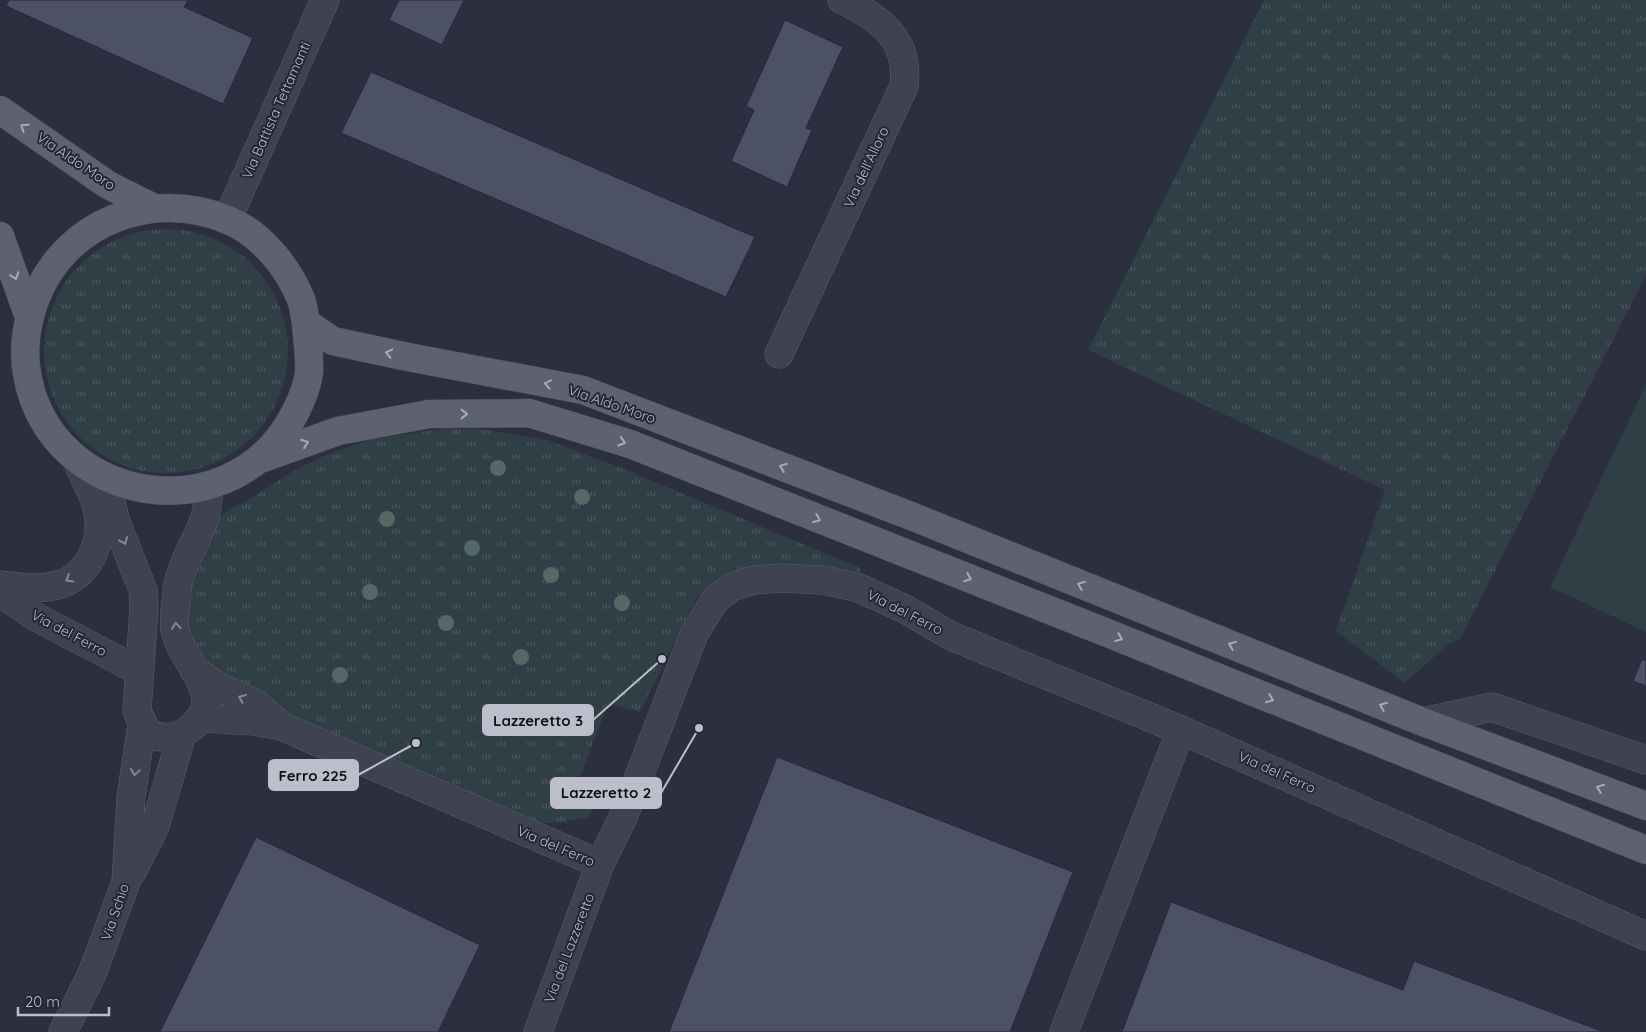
<svg xmlns="http://www.w3.org/2000/svg" width="1646" height="1032" font-family="Quicksand,sans-serif">
<defs>
<pattern id="grass-tufts" width="24" height="20" patternUnits="userSpaceOnUse" patternTransform="scale(1.25)"><rect width="24" height="20" fill="#303e45"/><path d="M3 7l-1-3M5 7V3M7 7l1-3M15 17l-1-3M17 17v-4M19 17l1-3" fill="none" stroke="#4c585e"/></pattern>
</defs>
<rect width="100%" height="100%" fill="#2b2f40"/>
<path fill="url(#grass-tufts)" d="M 1264,0 L 1646,0 L 1646,275 L 1460,639 L 1447,645 L 1405,683 L 1336,631 L 1385,490 L 1088,350 Z
M44 351a122 122 0 1 1 244 0a122 122 0 1 1-244 0Z
M 441,429 L 481,429 L 547,440 L 624,469 L 860,568 L 861,570 L 859,574 L 751,567 L 727,575 L 696,599 L 640,712 L 608,704 L 578,782 L 601,795 L 589,817 L 556,823 L 534,823 L 470,797 L 295,717 L 219,677 L 199,659 L 187,624 L 189,591 L 206,543 L 219,517 L 231,508 L 242,504 L 295,470 L 328,454 L 372,439 Z"/>
<path fill="#303e45" d="M 1646,384 L 1646,632 L 1550,587 Z"/>
<path fill="#4d5164" stroke="#262938" d="M 9,0 L 188,0 L 184,7 L 253,38 L 223,104 L 6,6 Z
M 399,0 L 464,0 L 442,45 L 389,20 Z
M 785,20 L 843,47 L 806,128 L 812,130 L 787,187 L 731,161 L 754,110 L 746,106 Z
M 371,72 L 755,237 L 726,297 L 341,133 Z
M 1642,659 L 1646,661 L 1646,686 L 1633,681 Z
M 777,757 L 1073,872 L 1010,1032 L 669,1032 Z
M 256,837 L 480,945 L 438,1032 L 160,1032 Z
M 1171,902 L 1403,990 L 1414,961 L 1604,1032 L 1122,1032 Z"/>
<g fill="none" stroke-linecap="round" stroke-linejoin="round">
<defs>
<path id="minor" d="M 227,220 L 325,0
M 779,354 L 904,86 C 910,39 880,18 842,0
M 105,478 L 116,522 L 143,590 L 144,608 L 137,711 L 148,734 C 162,739 176,739 188,730 C 232,698 183,667 175,630 C 173,618 176,603 177,591 C 179,567 196,543 204,520 C 208,510 208,497 209,486
M 0,585 C 18,587 39,590 57,585 C 94,575 106,533 95,501 C 90,487 82,473 76,459
M 0,592 L 34,616 L 139,671
M 194,670 L 219,687 L 256,704 L 279,724
M 201,718 L 254,721 L 281,726 L 600,864
M 1423,722 L 1492,707 L 1646,760
M 132,872 L 155,827 L 182,734
M 63,1032 L 92,974 L 126,882 L 131,797 L 142,724
M 538,1032 L 600,864 L 624,815 L 694,634 L 715,600 L 732,587 L 754,580 L 781,578 L 823,580 L 859,588 L 905,609 L 951,636 L 1181,730 L 1646,936
M 1064,1032 L 1181,730"/>
<path id="major" d="M 0,110 L 108,185 L 154,208
M 0,236 L 29,317
M 306,323 C 307,339 310,356 309,372 C 307,390 298,408 290,422 C 225,532 54,504 28,379 C 22,352 26,325 35,300 C 64,222 152,188 228,220 C 260,233 287,266 300,297 C 304,305 304,315 306,323 L 333,341 L 408,357 L 583,390 L 911,516 L 1423,722 L 1646,806
M 263,458 L 338,431 L 429,414 L 529,413 L 630,444 L 1110,634 L 1646,850"/>
</defs>
<use href="#minor" stroke="#5a5d6b" stroke-width="29"/>
<use href="#major" stroke="#494b5a" stroke-width="29"/>
<use href="#minor" stroke="#3f4251" stroke-width="28"/>
<use href="#major" stroke="#5d6170" stroke-width="28"/>
</g>
<g fill="#546966">
<circle cx="498" cy="468" r="8"/>
<circle cx="582" cy="497" r="8"/>
<circle cx="387" cy="519" r="8"/>
<circle cx="472" cy="548" r="8"/>
<circle cx="551" cy="575" r="8"/>
<circle cx="370" cy="592" r="8"/>
<circle cx="622" cy="603" r="8"/>
<circle cx="446" cy="623" r="8"/>
<circle cx="521" cy="657" r="8"/>
<circle cx="340" cy="675" r="8"/>
</g>
<defs><path id="oneway-chevron" d="M-2-3.5L2.5 0L-2 3.5" fill="none" stroke-width="1.6" stroke-linecap="round" stroke-linejoin="round" transform="scale(1.25)"/></defs>
<g stroke="#a9abb9">
<use href="#oneway-chevron" transform="translate(24 127) rotate(-145)"/>
<use href="#oneway-chevron" transform="translate(15 276) rotate(71)"/>
<use href="#oneway-chevron" transform="translate(389 353) rotate(-167)"/>
<use href="#oneway-chevron" transform="translate(548 384) rotate(-169)"/>
<use href="#oneway-chevron" transform="translate(464 414)"/>
<use href="#oneway-chevron" transform="translate(622 442) rotate(17)"/>
<use href="#oneway-chevron" transform="translate(305 443) rotate(-20)"/>
<use href="#oneway-chevron" transform="translate(783 467) rotate(-159)"/>
<use href="#oneway-chevron" transform="translate(817 519) rotate(22)"/>
<use href="#oneway-chevron" transform="translate(968 578) rotate(22)"/>
<use href="#oneway-chevron" transform="translate(1081 585) rotate(-158)"/>
<use href="#oneway-chevron" transform="translate(1119 638) rotate(22)"/>
<use href="#oneway-chevron" transform="translate(1232 645) rotate(-158)"/>
<use href="#oneway-chevron" transform="translate(1270 699) rotate(22)"/>
<use href="#oneway-chevron" transform="translate(1383 706) rotate(-158)"/>
<use href="#oneway-chevron" transform="translate(1600 788) rotate(-159)"/>
</g>
<g stroke="#848694">
<use href="#oneway-chevron" transform="translate(124 541) rotate(67)"/>
<use href="#oneway-chevron" transform="translate(69 579) rotate(149)"/>
<use href="#oneway-chevron" transform="translate(176 626) rotate(-96)"/>
<use href="#oneway-chevron" transform="translate(242 698) rotate(-156)"/>
<use href="#oneway-chevron" transform="translate(135 772) rotate(98)"/>
</g>
<g text-anchor="middle" dominant-baseline="central" stroke-width="4" stroke-linejoin="round" paint-order="stroke">
<g font-size="14" fill="#bcbecb" stroke="#232736">
<text transform="translate(276 110) rotate(-66)">Via Battista Tettamanti</text>
<text transform="translate(76 161) rotate(34)">Via Aldo Moro</text>
<text transform="translate(866 167) rotate(-65)">Via dell'Alloro</text>
<text transform="translate(612 404) rotate(19)">Via Aldo Moro</text>
<text transform="translate(905 612) rotate(27)">Via del Ferro</text>
<text transform="translate(69 633) rotate(28)">Via del Ferro</text>
<text transform="translate(1277 772) rotate(24)">Via del Ferro</text>
<text transform="translate(556 846) rotate(23)">Via del Ferro</text>
<text transform="translate(115 912) rotate(-71)">Via Schio</text>
<text transform="translate(569 948) rotate(-69)">Via del Lazzeretto</text>
</g>
</g>
<path fill="none" stroke="#bcbecb" stroke-width="2" d="M662 659L593 720M416 743L358 775M699 728L661 793"/>
<g fill="#bcbecb" stroke="#232736" stroke-width="2">
<circle cx="662" cy="659" r="5"/>
<circle cx="416" cy="743" r="5"/>
<circle cx="699" cy="728" r="5"/>
</g>
<g fill="#bcbecb" stroke="#bcbecb" stroke-width="2">
<rect x="483" y="705" width="110" height="30" rx="5"/>
<rect x="269" y="760" width="89" height="30" rx="5"/>
<rect x="551" y="778" width="110" height="30" rx="5"/>
</g>
<g font-size="15" text-anchor="middle" font-weight="bold" fill="#111">
<text x="538" y="726">Lazzeretto 3</text>
<text x="313" y="781">Ferro 225</text>
<text x="606" y="798">Lazzeretto 2</text>
</g>
<path d="M18 1007v8h91v-8" fill="none" stroke="#bcbecb" stroke-width="2.5"/>
<text x="25" y="1007" font-size="15" fill="#bcbecb" stroke="#232736" stroke-width="4" paint-order="stroke">20 m</text>
</svg>
